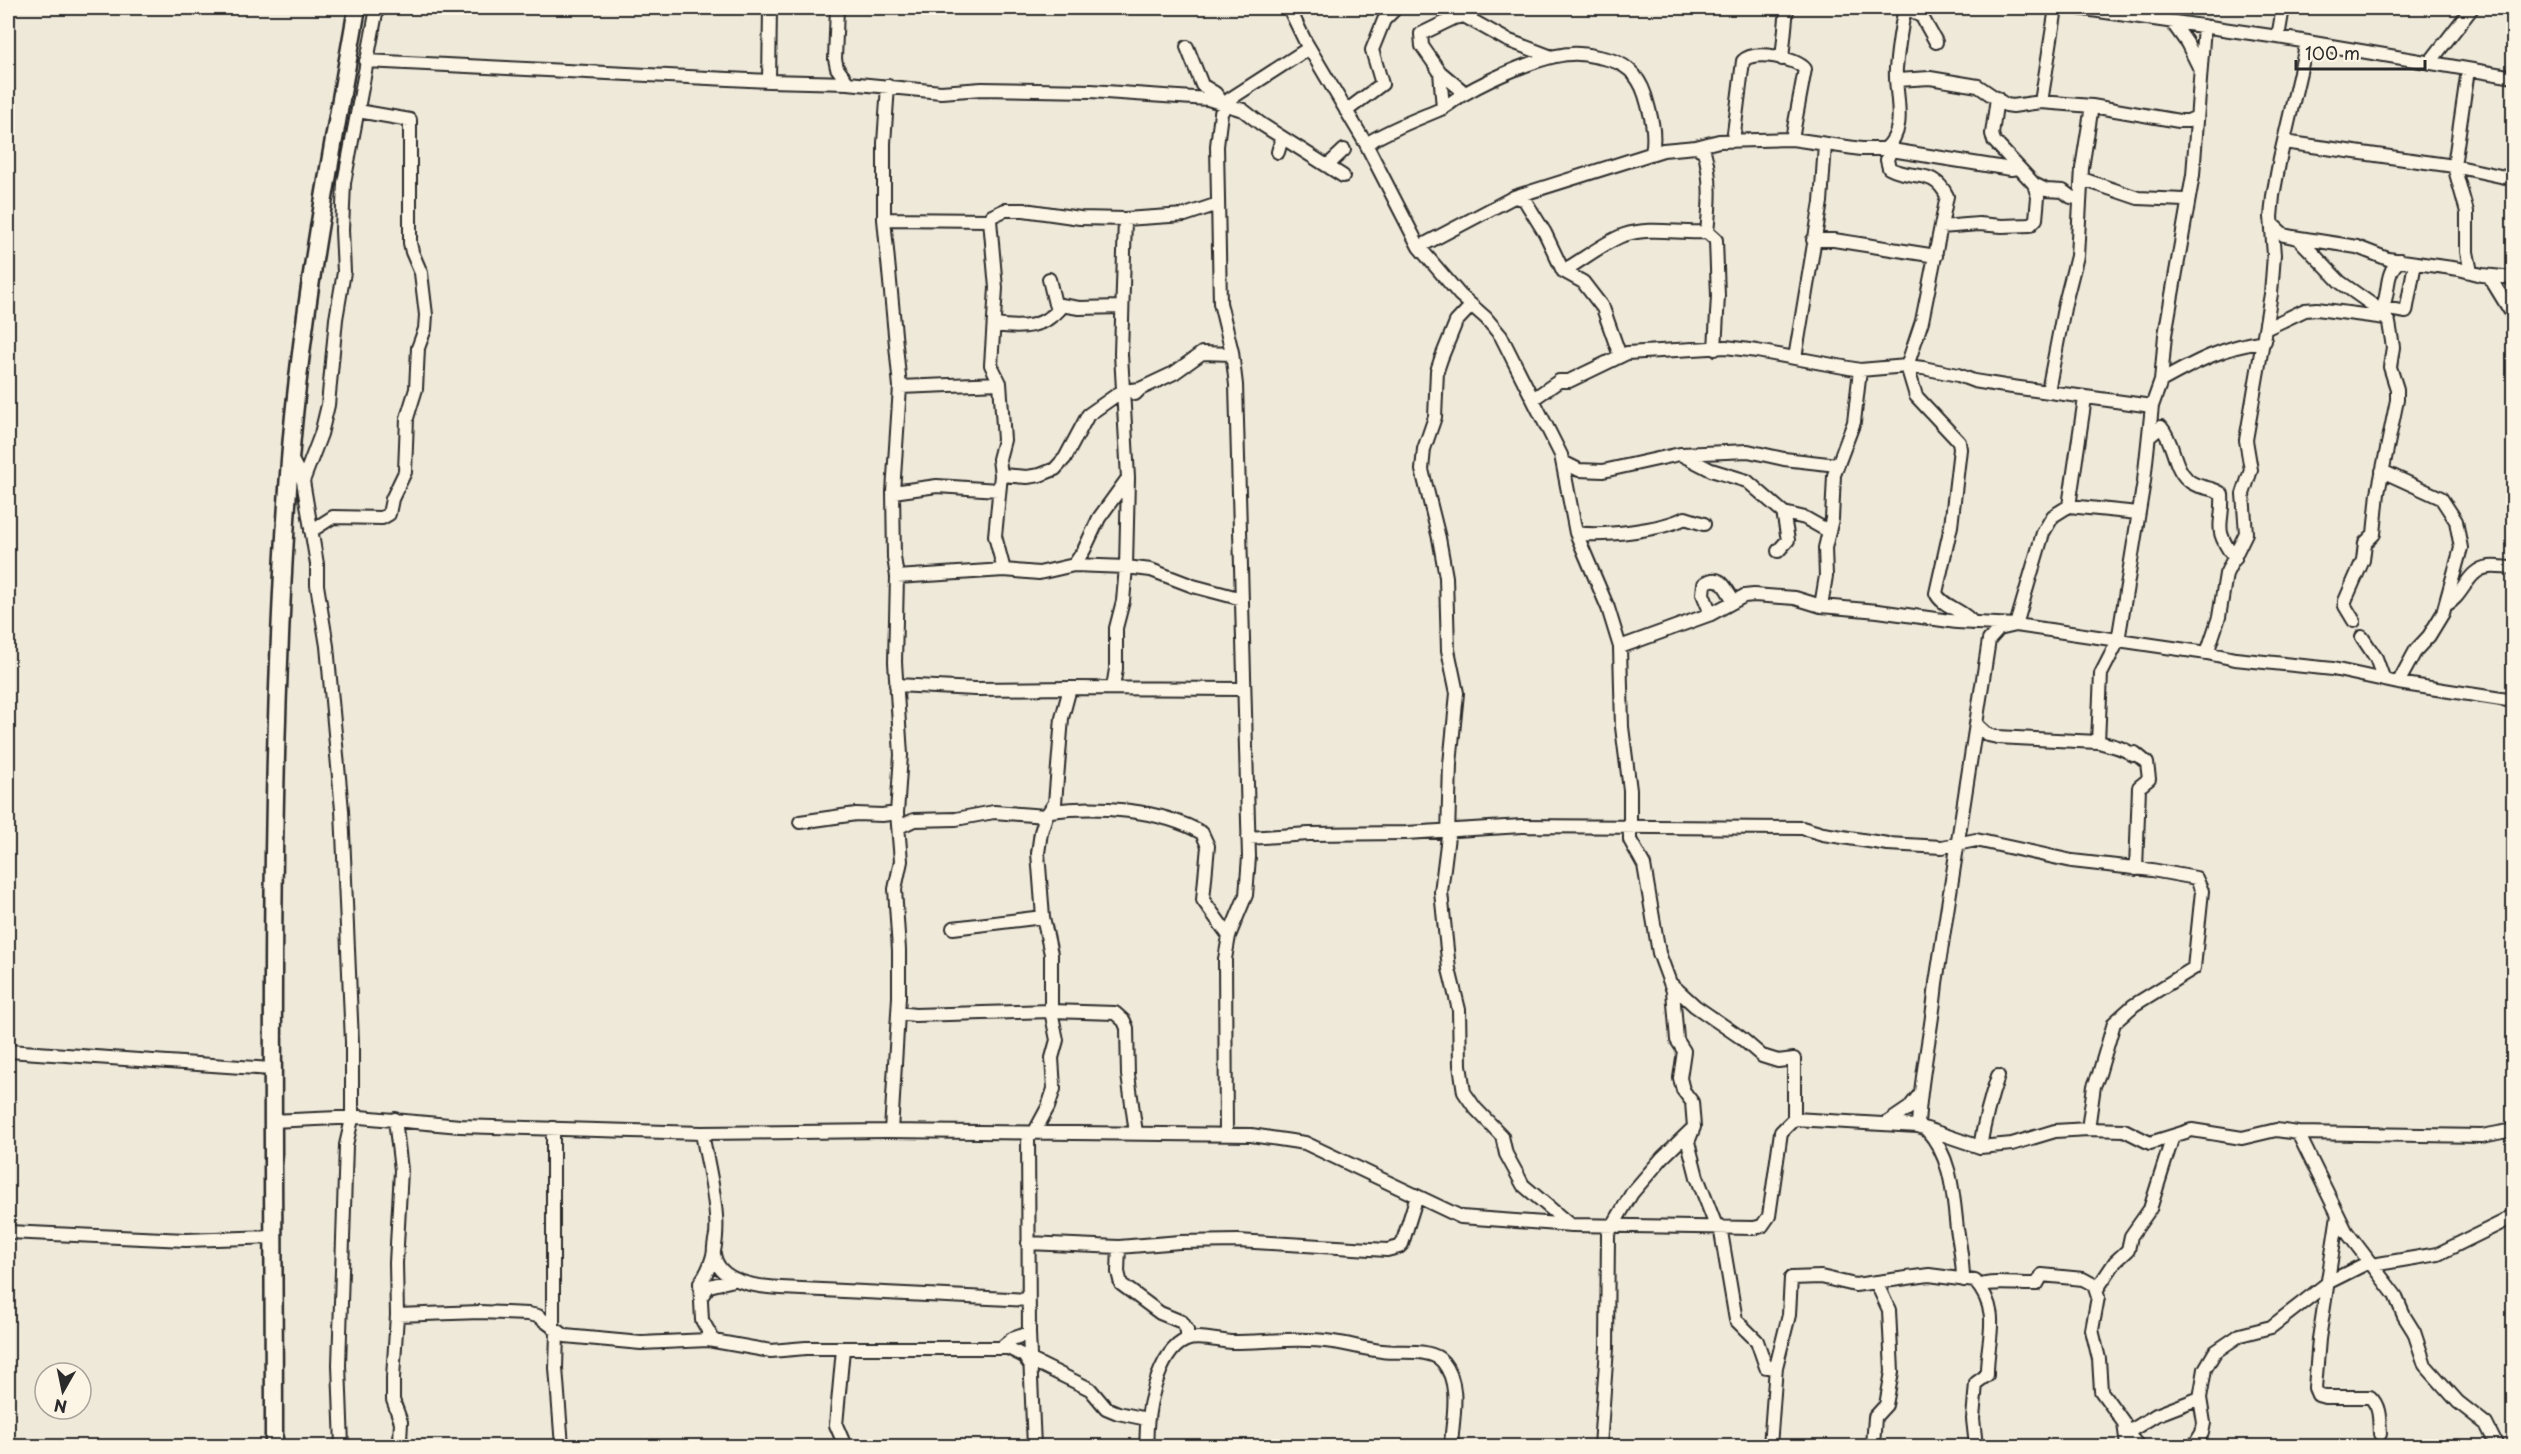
<svg xmlns="http://www.w3.org/2000/svg" width="2521" height="1454" font-family="'Playpen Sans',sans-serif">
<rect width="100%" height="100%" fill="#efe9da"/>
<filter id="ink" filterUnits="userSpaceOnUse"><feTurbulence type="fractalNoise" baseFrequency=".0167" numOctaves="2"/><feDisplacementMap in="SourceGraphic" scale="12" xChannelSelector="R" yChannelSelector="G"/><feConvolveMatrix kernelMatrix="1 2 1 2 8 2 1 2 1" color-interpolation-filters="sRGB"/></filter>
<g filter="url(#ink)">
<g fill="none" stroke-linecap="round" stroke-linejoin="round">
<defs>
<path id="minor" d="M 837,8 L 835,59 L 837,68 L 848,83
M 1289,8 L 1305,41 L 1366,144 L 1419,247 L 1460,295 L 1486,318 L 1501,336 L 1561,455 L 1576,533 L 1608,608 L 1620,647 L 1622,727 L 1630,790 L 1630,840 L 1644,865 L 1659,953 L 1673,991 L 1677,1040 L 1684,1051 L 1680,1078 L 1683,1090 L 1692,1102 L 1694,1127 L 1688,1142 L 1697,1177 L 1716,1226
M 1908,8 L 1922,17 L 1936,42
M 2078,8 L 2278,37 L 2514,77
M 2172,22 L 2187,43 L 2199,67
M 2278,37 L 2283,8
M 1187,47 L 1202,85 L 1215,93 L 1222,102
M 1782,59 L 1787,8
M 366,61 L 769,81 L 848,83 L 941,92 L 982,89 L 1091,91 L 1208,99 L 1243,110 L 1261,124 L 1343,176
M 2430,62 L 2472,8
M 2468,70 L 2454,166 L 2467,212 L 2467,252 L 2471,272
M 1440,72 L 1465,93
M 1897,80 L 1930,78 L 1978,86 L 2006,105 L 2013,106 L 2041,102 L 2092,106 L 2179,121 L 2188,121 L 2197,117
M 769,81 L 770,8
M 888,86 L 884,143 L 884,219 L 900,387 L 893,492 L 894,557 L 897,577 L 895,662 L 901,755 L 897,813 L 901,861 L 895,889 L 899,950 L 899,997 L 891,1131
M 1997,98 L 1992,134 L 1994,141 L 2034,184 L 2046,190 L 2063,191 L 2071,197 L 2080,199
M 2041,102 L 2056,8
M 1443,108 L 1440,72 L 1422,46 L 1421,34 L 1454,18 L 1464,16 L 1507,40 L 1552,57
M 1346,111 L 1382,84 L 1372,50 L 1384,20 L 1396,8
M 1733,141 L 1743,61 C 1754,49 1796,58 1805,69 L 1792,139
M 2284,142 L 2454,166 L 2514,179
M 1366,144 C 1390,129 1415,120 1441,109 C 1449,105 1456,98 1464,94 C 1490,79 1542,55 1571,54 C 1582,53 1593,56 1603,58 C 1625,62 1638,74 1645,95 C 1651,115 1656,133 1652,153
M 1696,147 L 1704,151 C 1712,178 1710,205 1707,232 L 1716,240 L 1718,296 L 1715,349
M 1885,149 L 2011,169 L 2019,168
M 1890,151 L 1887,160 L 1889,168 C 1913,181 1933,167 1947,196 L 1922,321 L 1907,366 L 1916,396 L 1959,442 L 1960,449 L 1951,526 L 1936,593 C 1942,607 1963,609 1973,623
M 1278,152 L 1282,138
M 1327,166 L 1344,150
M 2082,179 L 2138,198 L 2184,200 L 2189,198
M 1514,197 L 1524,199 L 1545,233 L 1563,271 L 1583,282 L 1603,308 L 1620,356
M 884,219 L 990,220
M 2272,224 L 2284,235 L 2293,237 L 2357,247 L 2388,259 L 2459,269 L 2482,275 L 2514,278
M 1941,227 L 1979,224 L 2002,226 L 2030,225 L 2036,219 L 2038,197 L 2034,184
M 2299,239 L 2340,282 L 2381,311 L 2389,323 L 2393,347 L 2390,367 L 2397,389 L 2397,400 L 2378,493 L 2374,534 L 2365,543 L 2363,560 L 2345,601 L 2345,606 L 2354,621
M 1813,240 L 1834,240 L 1936,256
M 1419,247 L 1514,197 L 1663,150 L 1696,147 L 1719,141 L 1792,139 L 1861,149 L 1885,149 C 1909,129 1894,94 1896,68 C 1898,48 1901,27 1905,8
M 1563,271 C 1581,261 1606,241 1624,235 C 1651,226 1679,234 1707,232
M 2489,276 L 2514,317
M 1049,279 L 1055,304 L 1079,308 L 1122,307
M 1471,306 L 1456,322 L 1441,359 L 1437,371 L 1435,417 L 1424,449 L 1422,470 L 1439,538 L 1446,577 L 1448,650 L 1457,693 L 1450,764 L 1448,836 L 1441,892 L 1449,969 L 1459,1010 L 1460,1065 L 1464,1092 L 1475,1108 L 1502,1136 L 1506,1154 L 1523,1185 L 1570,1225
M 2383,308 L 2406,312 L 2415,263
M 2381,311 C 2391,294 2383,274 2400,260
M 995,325 C 1023,329 1043,328 1063,306
M 2267,328 L 2305,310 L 2317,309 L 2386,318
M 1795,358 L 1821,202 L 1825,144
M 2161,381 C 2197,361 2223,347 2265,341
M 900,387 L 1000,383
M 2048,391 L 2065,303 L 2077,256 L 2082,168 L 2092,106
M 1135,394 L 1140,389 L 1174,373 L 1202,353 L 1232,354
M 1533,399 L 1559,381 L 1569,381 L 1627,353 L 1726,347 L 1757,351 L 1860,370 L 1907,366 L 1923,368 L 1958,375 L 1974,381 L 2005,386 L 2152,406
M 2150,436 L 2161,427 C 2174,442 2173,466 2187,479 C 2196,489 2212,486 2222,494 C 2224,528 2211,525 2235,559
M 1681,454 L 1748,451 L 1784,459 L 1837,465
M 291,458 L 303,481 L 317,564 L 317,585 L 327,646 L 342,810 L 352,1042 L 352,1119 L 346,1145 L 339,1365 L 342,1446
M 1563,462 L 1579,470 L 1603,471 L 1680,454 L 1711,470 L 1747,481 L 1784,513 L 1805,518 L 1828,531
M 2382,471 L 2441,498 L 2456,521 L 2461,548 L 2443,613 L 2429,636 L 2416,650 L 2398,683
M 1001,475 L 1027,477 L 1040,475 L 1055,469 L 1065,458 L 1088,415 L 1122,391 L 1140,389
M 303,481 L 321,434 L 328,405 L 336,319 L 344,272 L 342,230 L 344,183 L 377,8
M 893,492 L 937,486 L 998,490
M 2069,506 L 2085,398
M 311,531 L 333,517 L 382,518 L 389,514 L 392,499 L 405,472 L 407,418 L 416,389 L 418,348 L 425,329 L 426,315 L 421,273 L 412,252 L 410,243 L 410,120 L 358,111
M 1576,533 C 1604,537 1660,530 1685,518 L 1704,524
M 1778,551 L 1788,540 L 1783,512
M 1074,565 L 1084,550 L 1099,518 L 1128,478
M 1004,570 L 995,536 L 1001,475 L 999,459 L 1004,440 L 1000,383 L 991,365 L 996,288 L 990,220 L 992,216 L 1005,210 L 1024,210 L 1080,218 L 1125,219 L 1185,215 L 1218,204
M 897,577 L 1004,570 L 1039,573 L 1074,565 L 1126,567 L 1151,570 L 1193,586 L 1242,599
M 2446,605 C 2464,596 2467,569 2489,567 C 2497,566 2506,568 2514,568
M 1821,606 L 1826,576 L 1825,548 L 1832,519 L 1834,475 L 1854,422 L 1860,370
M 1711,614 L 1703,594 L 1704,584 C 1721,572 1725,588 1734,601
M 2362,637 L 2376,658 L 2384,680
M 1620,647 L 1711,614 L 1744,596 L 1754,595 L 1795,598 L 1821,606 L 1878,611 L 1957,622 L 2016,625 L 2207,653 L 2235,659 L 2333,669 L 2398,683 L 2514,701
M 2207,653 L 2219,617 L 2226,574 L 2246,533 L 2243,494 L 2251,470 L 2246,440 L 2271,294 L 2274,255 L 2271,217 L 2273,196 L 2280,158 L 2307,42
M 896,685 L 975,689 L 1070,688
M 1113,688 L 1116,669 L 1116,628 L 1123,601 L 1126,567 L 1128,478 L 1121,354 L 1125,219
M 1976,724 L 1988,735 L 1997,737 L 2098,742 C 2110,745 2123,747 2133,755 L 2135,753 L 2147,763 L 2149,779 L 2139,787 L 2136,869
M 2098,742 L 2101,674 L 2118,641 L 2144,481 L 2152,406 L 2161,381 L 2165,335 L 2193,175 L 2204,26
M 1050,811 C 1097,805 1160,809 1202,833 L 1208,846 L 1203,900 L 1229,936
M 800,822 L 856,814 L 882,815 L 897,813
M 899,827 L 914,820 L 956,819 L 994,812 L 1046,816
M 1248,838 L 1309,834 L 1406,833 L 1522,826 L 1802,828 L 1823,834 L 1888,844 L 1942,847 L 1976,840 L 2072,861 L 2152,870 L 2196,878 L 2202,891 L 2194,968 L 2134,1005 L 2114,1023 L 2099,1074 L 2094,1086 L 2088,1129
M 953,928 L 1043,917
M 1670,983 L 1695,1006 L 1740,1037 L 1762,1056 L 1778,1061 L 1794,1059 L 1794,1119
M 898,1013 L 915,1015 L 1051,1011 L 1115,1013 L 1124,1021 L 1127,1028 L 1128,1075 L 1136,1133
M 8,1051 L 271,1069
M 395,1119 L 401,1170 L 396,1263 L 397,1315 L 393,1378 L 393,1400 L 401,1422 L 400,1441 L 403,1446
M 271,1121 L 360,1117 L 460,1126 L 702,1133 L 886,1131 L 1251,1135 L 1305,1143 L 1461,1217 L 1572,1225 L 1754,1228 L 1762,1226 L 1769,1216 L 1781,1132 L 1794,1119 L 1918,1126 L 1980,1147 L 2012,1144 L 2055,1131 L 2088,1129 L 2124,1130 L 2150,1143 L 2192,1130 L 2242,1138 L 2276,1130 L 2298,1133 L 2482,1136 L 2514,1130
M 1887,1123 L 1909,1108 L 1920,1094
M 1918,1126 C 1920,1078 1932,1031 1936,983 L 1989,640 L 1999,629 L 2016,625 L 2043,533 L 2053,516 L 2069,506 L 2138,513
M 553,1128 L 553,1328
M 1926,1129 C 1952,1157 1953,1194 1957,1229 C 1960,1246 1963,1262 1963,1280
M 702,1133 C 710,1179 731,1242 700,1283 L 702,1320 L 714,1341
M 1028,1133 L 1029,1333 L 1034,1446
M 1034,1133 L 1048,1107 L 1054,1089 L 1052,1058 L 1057,1040 L 1051,1011 L 1051,954 L 1043,917 L 1038,853 L 1041,832 L 1046,816 L 1055,803 L 1062,718 L 1070,688 L 1243,689
M 1226,1133 L 1225,959 L 1229,936 L 1246,895 L 1249,857 L 1236,385 L 1232,352 L 1220,303 L 1217,146 L 1221,113 L 1230,99 L 1309,48
M 2298,1133 L 2346,1231 L 2395,1295 L 2404,1316 L 2414,1332 L 2425,1365 L 2458,1402 L 2486,1424 L 2497,1446
M 1980,1147 C 1984,1123 1990,1099 1998,1076
M 2338,1215 L 2319,1339 L 2315,1388 L 2318,1395 L 2325,1397 L 2370,1397 C 2381,1407 2379,1421 2380,1434
M 1720,1226 L 1736,1320 L 1757,1341 L 1766,1367 L 1776,1367
M 8,1232 L 186,1240 L 274,1237
M 716,1235 C 715,1240 713,1248 714,1254 C 718,1283 758,1287 781,1288 L 1029,1300
M 1028,1243 L 1119,1247 L 1180,1242 L 1238,1241 L 1387,1250 L 1399,1247 L 1402,1244 L 1417,1196
M 1119,1247 L 1118,1272 L 1121,1284 L 1160,1313 L 1182,1322 L 1187,1330 L 1187,1340
M 2372,1265 L 2438,1254 L 2503,1222 L 2514,1214
M 1979,1286 C 1993,1280 2019,1285 2037,1284 L 2042,1275 L 2083,1279 L 2094,1285 L 2098,1297 L 2092,1330 L 2099,1359 L 2101,1391 L 2124,1423 L 2127,1446
M 2097,1289 L 2115,1262 L 2128,1250 L 2131,1236 L 2150,1209 L 2173,1136
M 701,1297 L 709,1286 L 734,1280
M 397,1315 L 480,1312 L 528,1314 L 538,1316 L 565,1336 L 641,1343 L 708,1340 L 771,1351 L 806,1348 L 1008,1348 L 1024,1356 L 1032,1368
M 557,1332 L 556,1368 L 562,1446
M 1001,1348 L 1012,1339 L 1029,1333
M 843,1349 L 836,1425 L 845,1446
M 1031,1360 L 1090,1389 L 1106,1408 L 1118,1413 L 1147,1419
M 1147,1446 C 1144,1418 1157,1352 1186,1340 C 1198,1335 1219,1341 1232,1342 C 1265,1342 1299,1337 1333,1342 C 1349,1344 1365,1349 1382,1351 C 1400,1354 1431,1347 1443,1362 C 1462,1385 1452,1420 1451,1446
M 1600,1446 L 1607,1348 L 1608,1234 L 1632,1193 L 1663,1157 L 1691,1130
M 1770,1446 L 1776,1367 L 1789,1315 L 1791,1278 L 1821,1277 L 1855,1285 L 1929,1275 L 1975,1281 C 2003,1314 1986,1339 1987,1375 L 1976,1383 L 1973,1419 L 1976,1446
M 1873,1446 L 1875,1417 L 1886,1405 L 1892,1372 L 1889,1310 L 1876,1282
M 2138,1446 L 2127,1433 L 2156,1415 L 2200,1398
M 2194,1446 L 2202,1433 L 2204,1423 L 2200,1398 L 2205,1369 L 2215,1352 L 2240,1335 L 2271,1327 L 2329,1282 L 2369,1262"/>
<path id="highway" d="M 274,1446 C 274,1117 266,788 290,460 C 302,308 331,157 357,8"/>
</defs>
<use href="#minor" stroke="#2b2b2b" stroke-width="16"/>
<use href="#highway" stroke="#2b2b2b" stroke-width="21"/>
<use href="#minor" stroke="#fcf5e5" stroke-width="12"/>
<use href="#highway" stroke="#fcf5e5" stroke-width="16"/>
</g>
</g>
<rect width="2521" height="1454" fill="none" stroke="#fcf5e5" stroke-width="30"/>
<rect x="15" y="15" width="2491" height="1424" fill="none" stroke="#2b2b2b" stroke-width="2" filter="url(#ink)"/>
<g transform="translate(63 1391) rotate(189)"><circle r="28" fill="#fcf5e5" stroke="#a8a49b" stroke-width="1.5"/>
<path d="M0-4.5L10 22L0 15L-10 22Z" fill="#2b2b2b"/>
<text y="-9" font-size="16" font-weight="bold" text-anchor="middle" fill="#2b2b2b">N</text>
</g>
<path d="M2296 60v9h129v-9" fill="none" stroke="#2b2b2b" stroke-width="3"/>
<text x="2305" y="60" font-size="18" fill="#2b2b2b" stroke="#fcf5e5" stroke-width="4.5" paint-order="stroke">100 m</text>
</svg>
